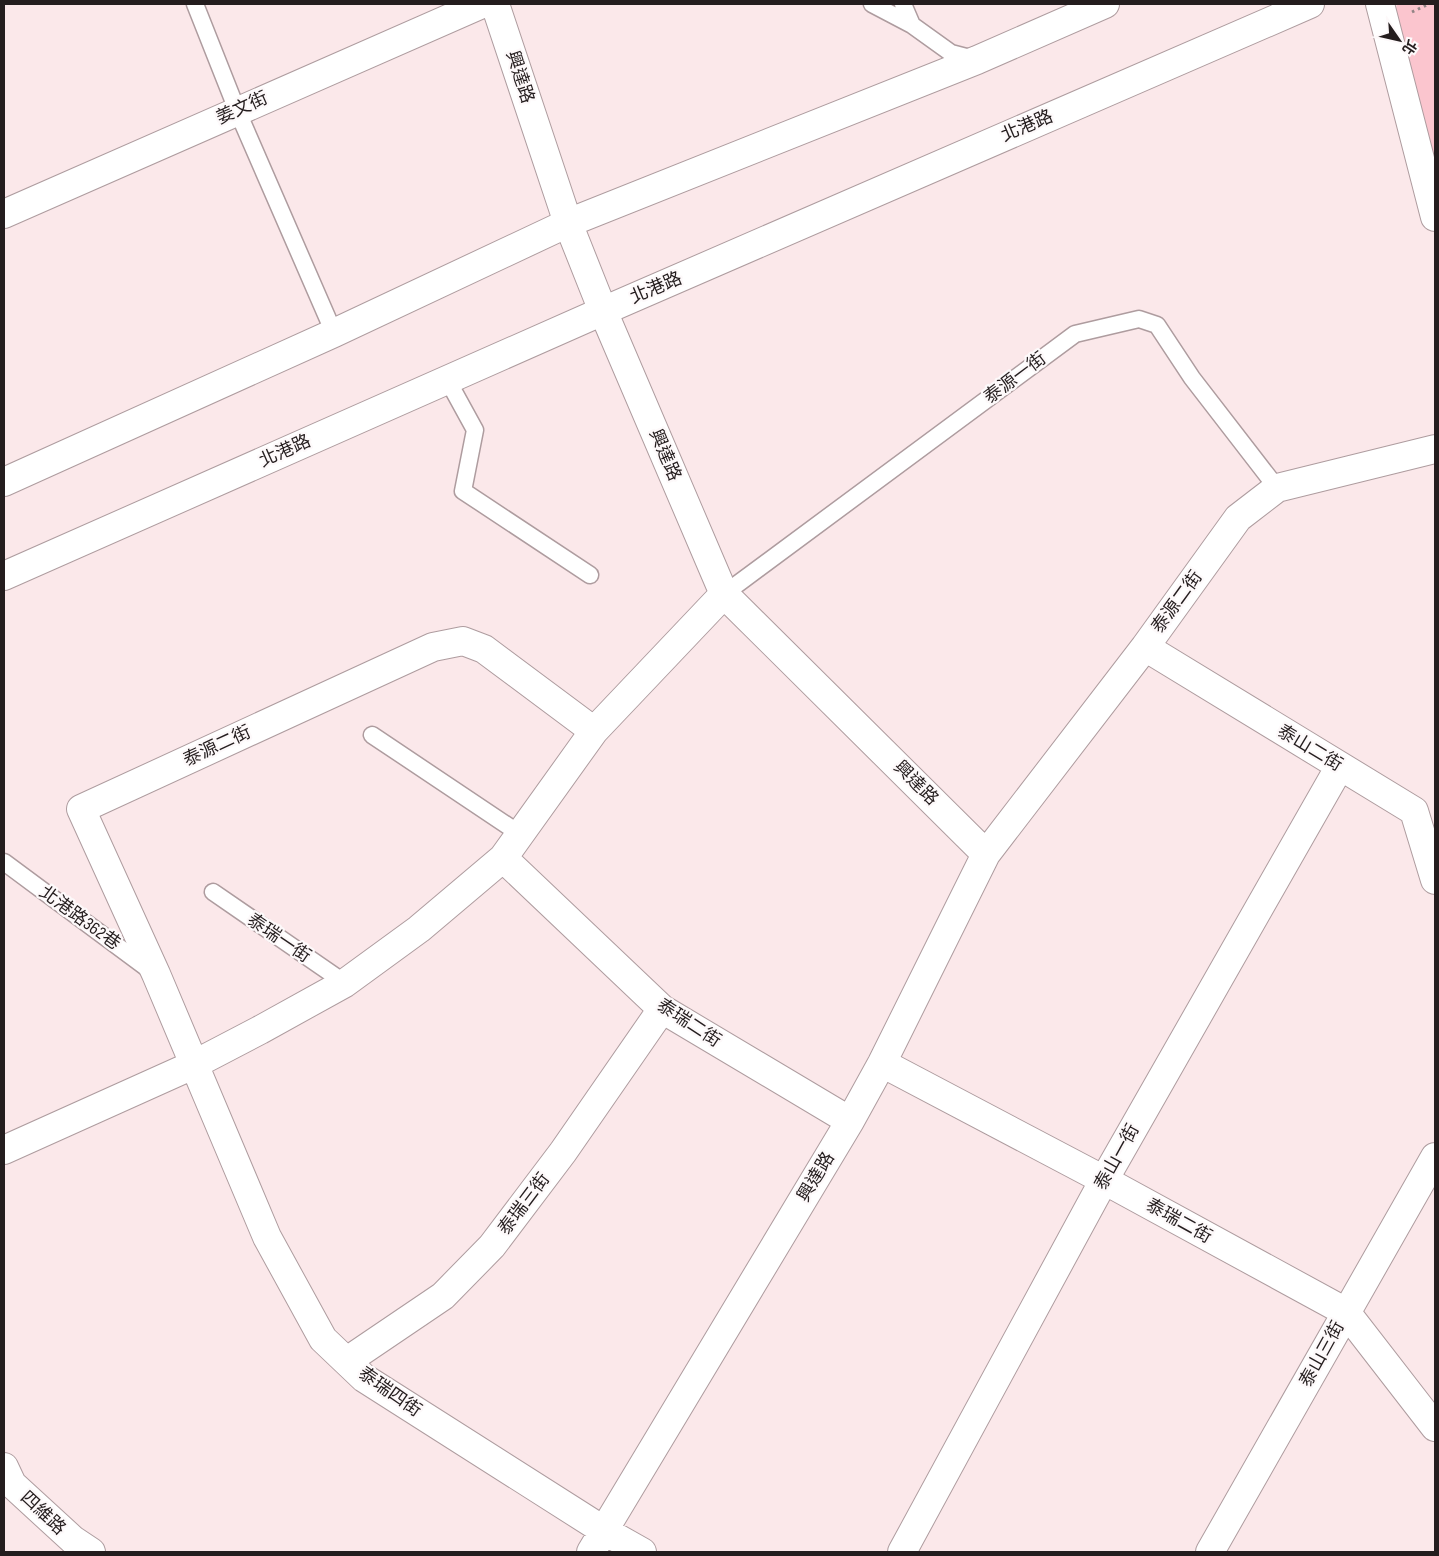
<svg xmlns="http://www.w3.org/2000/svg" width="1439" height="1556" font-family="'Sofia Sans Condensed','Noto Sans TC',sans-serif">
<rect width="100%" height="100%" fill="#fbe8ea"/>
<path fill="#fbc5ce" d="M 1397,4 L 1435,4 L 1435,179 L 1392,27 Z"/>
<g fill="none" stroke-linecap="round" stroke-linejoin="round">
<defs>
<path id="service" d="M 195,4 L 237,110 L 334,333
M 872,4 L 912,25
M 903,4 L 912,25 L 951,53 L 974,59
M 447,379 L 475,430 L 463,491 L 590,575
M 724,594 L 1075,334 L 1139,319 L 1157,325 L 1192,378 L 1277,488
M 372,735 L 520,834
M 4,862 L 151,971
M 213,892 L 345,983"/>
<path id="minor" d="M 495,4 L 568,223 L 603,311 L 724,594 L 986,854 L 882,1063 L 850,1121 L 591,1552
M 1380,4 L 1435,217
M 4,214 L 482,4
M 1145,647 L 1414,811 L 1435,880
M 594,731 L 484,649 L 463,641 L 433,647 L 81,809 L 156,974 L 267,1237 L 323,1339 L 364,1378 L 603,1530 L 642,1552
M 986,854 L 1145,647 L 1238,518 L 1277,488 L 1435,449
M 503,858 L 662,1009 L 850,1121
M 882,1063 L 1104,1180 L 1346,1312 L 1435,1427
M 4,1150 L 193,1065 L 260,1030 L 345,983 L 419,929 L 503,858 L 594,731 L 724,594
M 347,1361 L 443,1296 L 492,1246 L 563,1152 L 662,1009
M 4,1467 L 12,1484 L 73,1540 L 91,1552
M 902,1552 L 1104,1180 L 1340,766
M 1210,1552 L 1435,1157"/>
<path id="secondary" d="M 4,482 L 334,333 L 568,223 L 977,60 L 1105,4
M 4,576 L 603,311 L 1310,4"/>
</defs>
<use href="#service" stroke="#ae9c9f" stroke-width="19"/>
<use href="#minor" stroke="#ae9c9f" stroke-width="30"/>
<use href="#secondary" stroke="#ae9c9f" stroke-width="30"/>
<path stroke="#918485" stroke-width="3" stroke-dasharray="2.5 4" stroke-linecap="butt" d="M 1412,12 L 1429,4"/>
<use href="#service" stroke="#fff" stroke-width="16"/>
<use href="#minor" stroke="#fff" stroke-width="28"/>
<use href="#secondary" stroke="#fff" stroke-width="28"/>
</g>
<g text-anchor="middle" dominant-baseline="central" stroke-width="4.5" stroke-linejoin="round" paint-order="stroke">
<g font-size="18" fill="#241d1e" stroke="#fdf9fa">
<text transform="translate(520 77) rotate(72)">興達路</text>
<text transform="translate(242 108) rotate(-24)">姜文街</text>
<text transform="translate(1027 126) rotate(-23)">北港路</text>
<text transform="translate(656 288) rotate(-23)">北港路</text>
<text transform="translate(1015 378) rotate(-37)">泰源一街</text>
<text transform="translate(285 451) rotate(-24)">北港路</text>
<text transform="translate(665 455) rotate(67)">興達路</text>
<text transform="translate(1177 602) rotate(-54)">泰源二街</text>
<text transform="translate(217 746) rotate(-25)">泰源二街</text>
<text transform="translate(1310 748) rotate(31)">泰山二街</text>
<text transform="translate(916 783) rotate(45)">興達路</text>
<text transform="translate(80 918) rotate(36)">北港路362巷</text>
<text transform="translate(279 938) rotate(34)">泰瑞一街</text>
<text transform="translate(689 1023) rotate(33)">泰瑞二街</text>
<text transform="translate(1117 1157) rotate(-61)">泰山一街</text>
<text transform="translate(816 1177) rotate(-59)">興達路</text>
<text transform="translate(524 1204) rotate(-53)">泰瑞三街</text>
<text transform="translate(1179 1221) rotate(29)">泰瑞二街</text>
<text transform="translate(1322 1354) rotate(-61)">泰山三街</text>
<text transform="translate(390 1392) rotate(35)">泰瑞四街</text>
<text transform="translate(43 1513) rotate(43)">四維路</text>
</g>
</g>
<rect width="1439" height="1556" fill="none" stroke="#241d1e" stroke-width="10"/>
<g transform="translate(1399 40) rotate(124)" stroke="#fdf9fa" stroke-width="4" paint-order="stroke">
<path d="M0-4L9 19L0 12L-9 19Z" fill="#241d1e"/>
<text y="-8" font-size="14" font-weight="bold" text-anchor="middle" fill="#241d1e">北</text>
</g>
</svg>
